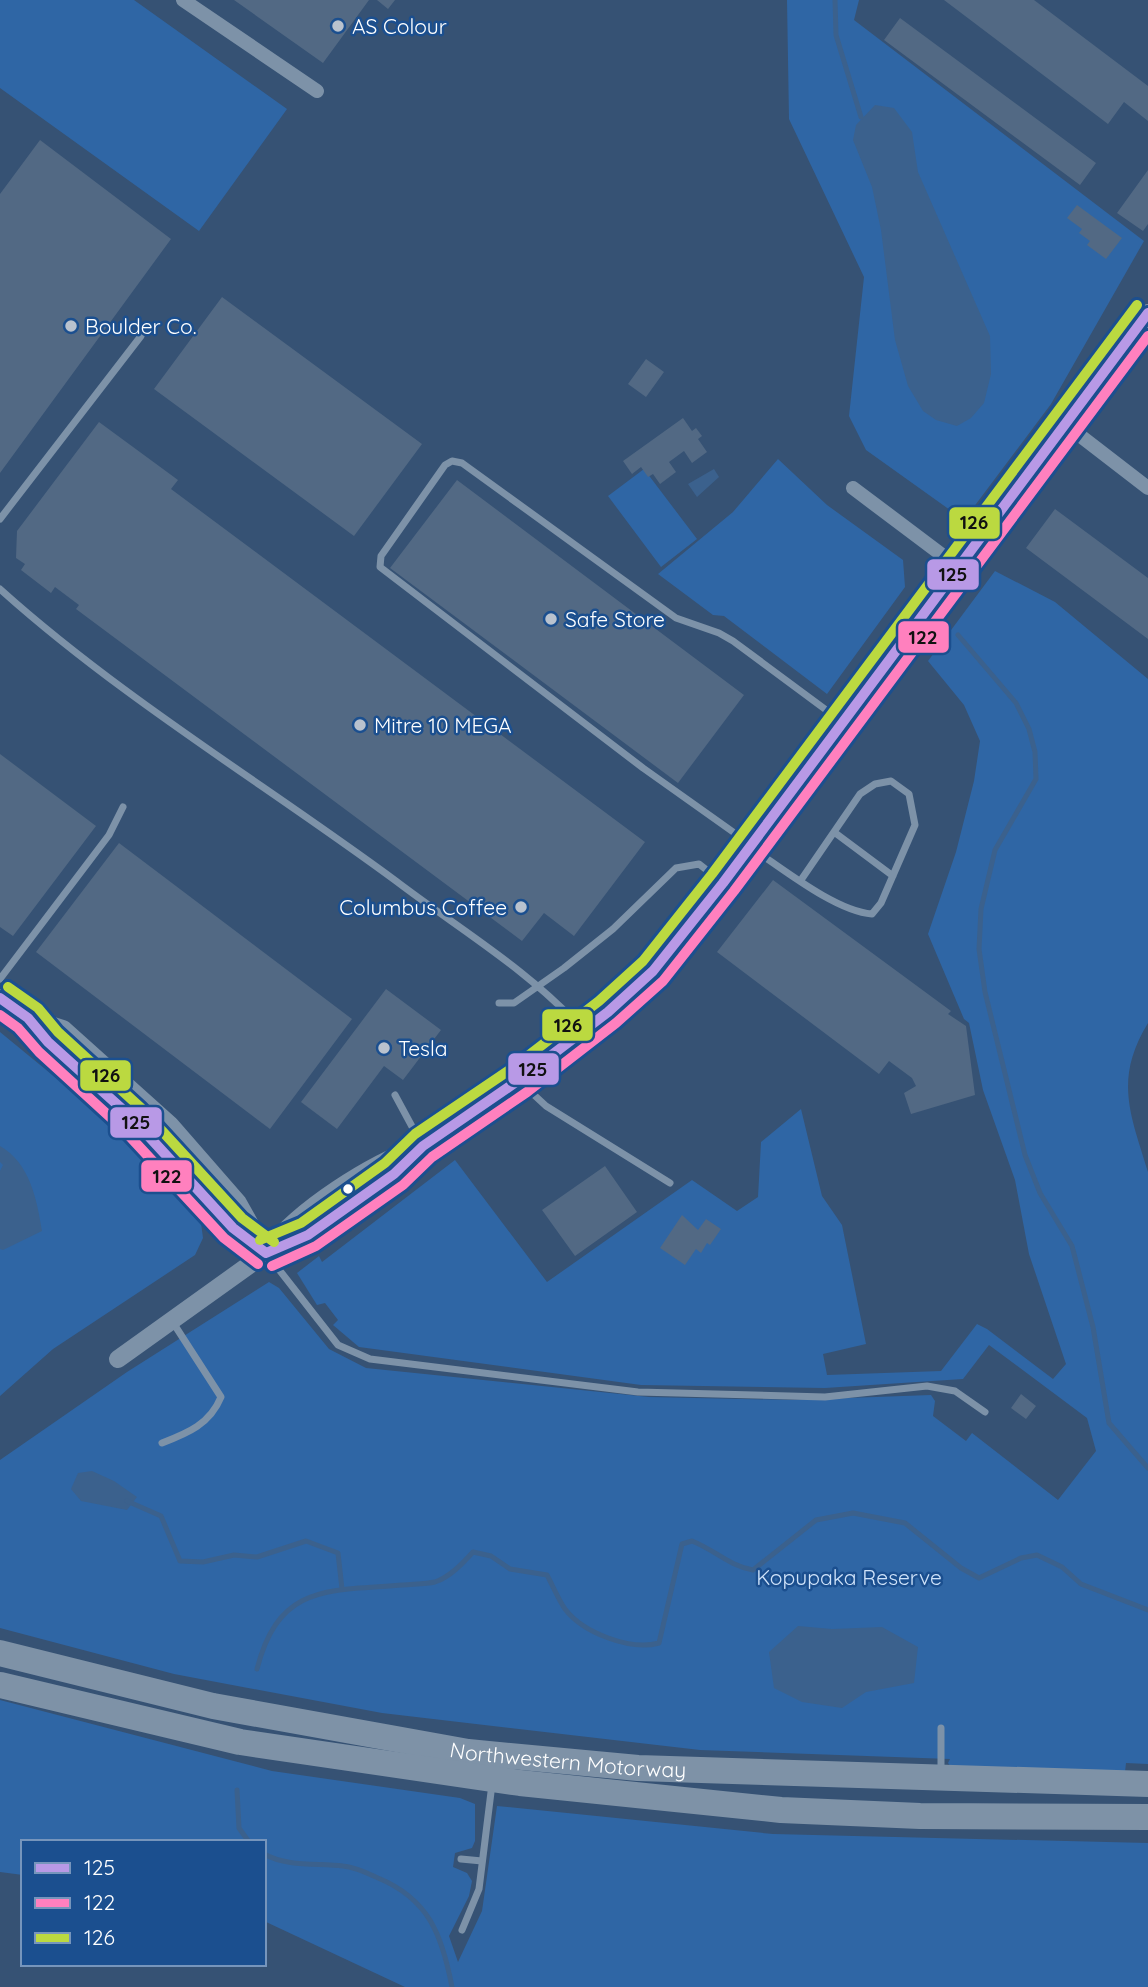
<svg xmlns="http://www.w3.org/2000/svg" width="1148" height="1987" font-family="Quicksand,sans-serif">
<rect width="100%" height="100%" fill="#365274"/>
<path fill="#2f66a5" d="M 0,0 L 134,0 L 287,109 L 199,231 L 0,88 Z
M 787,0 L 859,0 L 854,20 L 1144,241 L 1051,404 L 964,520 L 866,450 L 849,416 L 864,277 L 789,119 Z
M 778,459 L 827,505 L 903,560 L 905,587 L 827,694 L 724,616 L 713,615 L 658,574 L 733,512 Z
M 644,469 L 697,539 L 661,567 L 608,496 Z
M 995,571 L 1055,602 L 1148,679 L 1148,1023 C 1114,1079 1130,1113 1148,1172 L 1148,1764 L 1126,1763 L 1125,1772 L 952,1768 L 948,1763 L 950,1759 L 700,1750 L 382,1713 L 174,1674 L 0,1628 L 0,1460 L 127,1372 L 269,1282 L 279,1288 L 329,1349 L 366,1368 L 649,1397 L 792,1400 L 931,1395 L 935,1401 L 933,1416 L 966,1441 L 972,1433 L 1058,1500 L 1096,1451 L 1087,1418 L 989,1345 L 963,1379 L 825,1388 L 641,1385 L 359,1347 L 333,1325 L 338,1320 L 325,1303 L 317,1305 L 297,1273 L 319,1256 L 322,1262 L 455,1160 L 547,1282 L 692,1180 L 737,1211 L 758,1197 L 761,1142 L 801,1109 L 822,1196 L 842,1225 L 866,1344 L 823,1354 L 827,1375 L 941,1371 L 977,1324 L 987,1329 L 1053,1379 L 1066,1364 L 1029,1254 L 1015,1180 L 983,1090 L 969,1023 L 964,1019 L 928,934 L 956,852 L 974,781 L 980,741 L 964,705 L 928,661 Z
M 0,1032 L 101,1115 L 201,1223 L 203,1238 L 195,1255 L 53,1349 L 0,1396 Z
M 0,1700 L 272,1771 L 460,1798 L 475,1804 L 475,1841 L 472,1848 L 455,1853 L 453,1867 L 467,1873 L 472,1881 L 469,1896 L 449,1936 L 458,1962 L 482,1911 L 497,1806 L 773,1834 L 1148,1843 L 1148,1987 L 405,1987 L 264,1921 L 264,1842 L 23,1842 L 23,1875 L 0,1872 Z"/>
<path fill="#3b618d" d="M 875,105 L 894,108 L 912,132 L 918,172 L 990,336 L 991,374 L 984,403 L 971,418 L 957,426 L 936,420 L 923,411 L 908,386 L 895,340 L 881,230 L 872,187 L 853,140 L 856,125 Z
M 714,469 L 719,477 L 697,497 L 688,484 Z
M 0,1146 C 30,1163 37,1200 42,1231 L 3,1250 L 0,1249 L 0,1171 L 3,1165 L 0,1162 Z
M 92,1471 L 114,1481 L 137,1497 L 127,1510 L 81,1501 L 71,1489 L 78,1473 Z
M 798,1626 L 832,1629 L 882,1627 L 918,1647 L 914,1683 L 866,1692 L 842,1708 L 802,1702 L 774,1688 L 769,1652 Z"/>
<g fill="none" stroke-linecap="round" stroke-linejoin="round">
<path stroke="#3b618d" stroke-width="5" d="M 835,0 L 836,35 L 861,117
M 958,635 L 1016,703 L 1029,729 L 1035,752 L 1036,779 L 995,850 L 981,909 L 979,949 L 985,992 L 1025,1155 L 1040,1193 L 1072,1246 L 1093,1327 L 1109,1423 L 1148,1468
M 127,1501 L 161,1516 L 180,1561 L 203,1562 L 234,1555 L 257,1557 L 306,1541 L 338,1553 L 342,1589
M 257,1669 C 279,1583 329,1591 403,1585 C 413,1584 426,1584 435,1582 C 450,1577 463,1563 473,1552 L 491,1556 L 510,1569 L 547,1575 C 553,1586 558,1599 565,1609 C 583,1633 631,1651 659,1643 L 682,1544 L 692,1541 C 715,1550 729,1566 753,1570 L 816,1520 L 853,1513 L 905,1523 L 961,1568 L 979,1578 L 1021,1558 L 1037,1555 L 1062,1567 L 1081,1584 L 1148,1610
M 237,1790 L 239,1828 L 249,1842
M 264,1854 C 287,1867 317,1863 343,1866 C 355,1867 367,1873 378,1878 C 429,1899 442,1935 452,1987"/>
</g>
<path fill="#526984" d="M 234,0 L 369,0 L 323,63 Z
M 377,0 L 395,0 L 388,9 Z
M 944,0 L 1034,0 L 1148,86 L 1148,121 L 1124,102 L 1108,124 Z
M 900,18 L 1096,163 L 1080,185 L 884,40 Z
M 40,140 L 171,239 L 0,473 L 0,194 Z
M 1148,170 L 1148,224 L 1143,231 L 1117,213 Z
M 1077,205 L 1122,238 L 1106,259 L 1087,245 L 1090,241 L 1079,233 L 1082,229 L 1067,218 Z
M 222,297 L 422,444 L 354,536 L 154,389 Z
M 646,359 L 664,372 L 646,397 L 628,384 Z
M 683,418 L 692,431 L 696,428 L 702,436 L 698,439 L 707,452 L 692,463 L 684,451 L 669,462 L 676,472 L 660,484 L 653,474 L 648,477 L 641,467 L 632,474 L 623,461 Z
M 99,422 L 178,480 L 171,489 L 645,842 L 574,936 L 544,913 L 522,941 L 76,609 L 79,605 L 55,587 L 51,593 L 21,570 L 25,564 L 16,558 L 17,531 Z
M 457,480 L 744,695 L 678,783 L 390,568 Z
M 1055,509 L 1148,578 L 1148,639 L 1026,548 Z
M 0,754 L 96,826 L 13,936 L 0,927 Z
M 119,843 L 352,1019 L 270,1129 L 36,952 Z
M 773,880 L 951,1011 L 948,1014 L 966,1026 L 975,1095 L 911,1114 L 904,1093 L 916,1086 L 912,1078 L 889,1061 L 879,1074 L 717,952 Z
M 386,989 L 441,1030 L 403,1080 L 384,1066 L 337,1129 L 301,1102 Z
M 605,1166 L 637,1212 L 575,1256 L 542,1210 Z
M 682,1215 L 698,1230 L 706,1219 L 721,1229 L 710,1245 L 707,1243 L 701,1253 L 696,1249 L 685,1265 L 660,1248 Z
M 1021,1394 L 1036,1406 L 1026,1419 L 1011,1408 Z"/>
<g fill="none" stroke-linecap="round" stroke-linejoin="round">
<path stroke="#7d92a8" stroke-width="7" d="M 0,519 L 141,336
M 0,589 C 120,697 266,785 396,881 C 459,929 529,970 582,1029
M 834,832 L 893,876
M 750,844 L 643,768 L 380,567 L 381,556 L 445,465 L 452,461 L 462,463 L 676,618 L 719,633 L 733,641 L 841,721
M 750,847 C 782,868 835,911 872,914 L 881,903 L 915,825 L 909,794 L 891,781 L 875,784 L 860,794 L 801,880
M 0,979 L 109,835 L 123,807
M 499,1003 L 514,1003 L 564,968 L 613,929 L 676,868 L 699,864 L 722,882
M 519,1081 L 546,1106 L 670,1183
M 395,1095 L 422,1145
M 266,1253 L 338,1345 L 370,1359 L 638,1392 L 825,1397 L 927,1386 L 955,1391 L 985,1412
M 162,1443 C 188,1433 210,1424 221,1397 L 172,1321
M 941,1728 L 941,1771
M 461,1859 L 482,1861
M 462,1930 L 479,1889 L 492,1784"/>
<path stroke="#7d92a8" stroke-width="14" d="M 183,0 L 317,91
M 1065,424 L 1148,488
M 853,488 L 958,567"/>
<path stroke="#7d92a8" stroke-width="18" d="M 0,998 L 28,1018 L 48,1042 L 131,1117 L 233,1228 L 266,1253
M 28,1018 L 63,1029 L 170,1125 L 238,1203 L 263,1248
M 268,1250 C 300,1209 370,1164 419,1147
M 118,1359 L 266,1253 L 308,1235 L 394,1174 L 423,1146 L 519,1080 L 608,1012 L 653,971 L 723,883 L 1148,313"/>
<g stroke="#7e92a7" stroke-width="26">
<path id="s1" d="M 0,1653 L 213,1706 L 468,1752 L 638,1768 L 1148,1784"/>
<path d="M 0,1685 L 240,1742 L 520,1783 L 781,1810 L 920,1816 L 1148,1817"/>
</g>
<defs>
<path id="bus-1" d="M 0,998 L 28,1018 L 48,1042 L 131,1117 L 233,1228 L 266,1253
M 266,1253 L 308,1235 L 394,1174 L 423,1146 L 519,1080 L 608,1012 L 653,971 L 723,883 L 1148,313"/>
<path id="bus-2" d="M 0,1015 L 18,1028 L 39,1052 L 121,1127 L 224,1238 L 258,1264
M 272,1266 L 316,1246 L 403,1185 L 432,1157 L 527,1092 L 616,1023 L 663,981 L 734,891 L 1148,336"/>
<path id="bus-3" d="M 8,987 L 38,1008 L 58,1032 L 141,1108 L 242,1218 L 274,1242
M 260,1240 L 301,1223 L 385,1163 L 415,1134 L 511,1069 L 599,1001 L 643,961 L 712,874 L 1137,305"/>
</defs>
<use href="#bus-1" stroke="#1b4f8f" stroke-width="16"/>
<use href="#bus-2" stroke="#1b4f8f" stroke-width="16"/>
<use href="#bus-3" stroke="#1b4f8f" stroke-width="16"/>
<use href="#bus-1" stroke="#b899e6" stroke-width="10"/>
<use href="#bus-2" stroke="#ff80be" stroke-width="10"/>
<use href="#bus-3" stroke="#bbd940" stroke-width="10"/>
</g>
<g fill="#b9c2ce" stroke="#1b4f8f" stroke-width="2.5">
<circle cx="338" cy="26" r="7"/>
<circle cx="71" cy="326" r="7"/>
<circle cx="551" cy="619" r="7"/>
<circle cx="360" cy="725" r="7"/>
<circle cx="521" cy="907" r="7"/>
<circle cx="384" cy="1048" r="7"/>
</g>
<circle fill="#fff" stroke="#1b4f8f" stroke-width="2.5" cx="348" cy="1189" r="6"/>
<g text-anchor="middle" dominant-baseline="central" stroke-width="5" stroke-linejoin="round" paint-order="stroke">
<g font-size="21" fill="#fff" stroke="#1b4f8f" text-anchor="start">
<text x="352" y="26">AS Colour</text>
<text x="85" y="326">Boulder Co.</text>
<text x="565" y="619">Safe Store</text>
<text x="374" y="725">Mitre 10 MEGA</text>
<text x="507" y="907" text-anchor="end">Columbus Coffee</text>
<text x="398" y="1048">Tesla</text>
</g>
<g font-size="21" fill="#cfe3fa" stroke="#1b4f8f">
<text x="849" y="1577">Kopupaka Reserve</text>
</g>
<g font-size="21" fill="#fff" stroke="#1b4f8f">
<text stroke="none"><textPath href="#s1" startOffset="579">Northwestern Motorway</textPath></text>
</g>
</g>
<g stroke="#1b4f8f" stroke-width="2.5">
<rect x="948" y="506" width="53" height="34" rx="7" fill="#bbd940"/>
<rect x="926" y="558" width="54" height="33" rx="7" fill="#b899e6"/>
<rect x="897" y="620" width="53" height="34" rx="7" fill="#ff80be"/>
<rect x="541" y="1008" width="53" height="34" rx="7" fill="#bbd940"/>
<rect x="507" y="1052" width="53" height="34" rx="7" fill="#b899e6"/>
<rect x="79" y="1059" width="53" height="33" rx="7" fill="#bbd940"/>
<rect x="109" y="1106" width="54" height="33" rx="7" fill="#b899e6"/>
<rect x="140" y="1159" width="53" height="34" rx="7" fill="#ff80be"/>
</g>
<g font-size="19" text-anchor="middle" font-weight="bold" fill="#111">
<text x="974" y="529">126</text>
<text x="953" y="581">125</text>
<text x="923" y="644">122</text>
<text x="568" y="1032">126</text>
<text x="533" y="1076">125</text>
<text x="106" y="1082">126</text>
<text x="136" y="1129">125</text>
<text x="167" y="1183">122</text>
</g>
<rect x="21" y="1840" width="245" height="126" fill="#1b4f8f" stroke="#7695bc" stroke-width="2"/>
<rect x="35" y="1863" width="35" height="10" fill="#b899e6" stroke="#7695bc" stroke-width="2"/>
<text x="84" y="1875" font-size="21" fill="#ffffff">125</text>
<rect x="35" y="1898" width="35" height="10" fill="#ff80be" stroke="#7695bc" stroke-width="2"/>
<text x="84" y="1910" font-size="21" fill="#ffffff">122</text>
<rect x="35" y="1933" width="35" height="10" fill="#bbd940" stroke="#7695bc" stroke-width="2"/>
<text x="84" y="1945" font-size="21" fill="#ffffff">126</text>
</svg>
